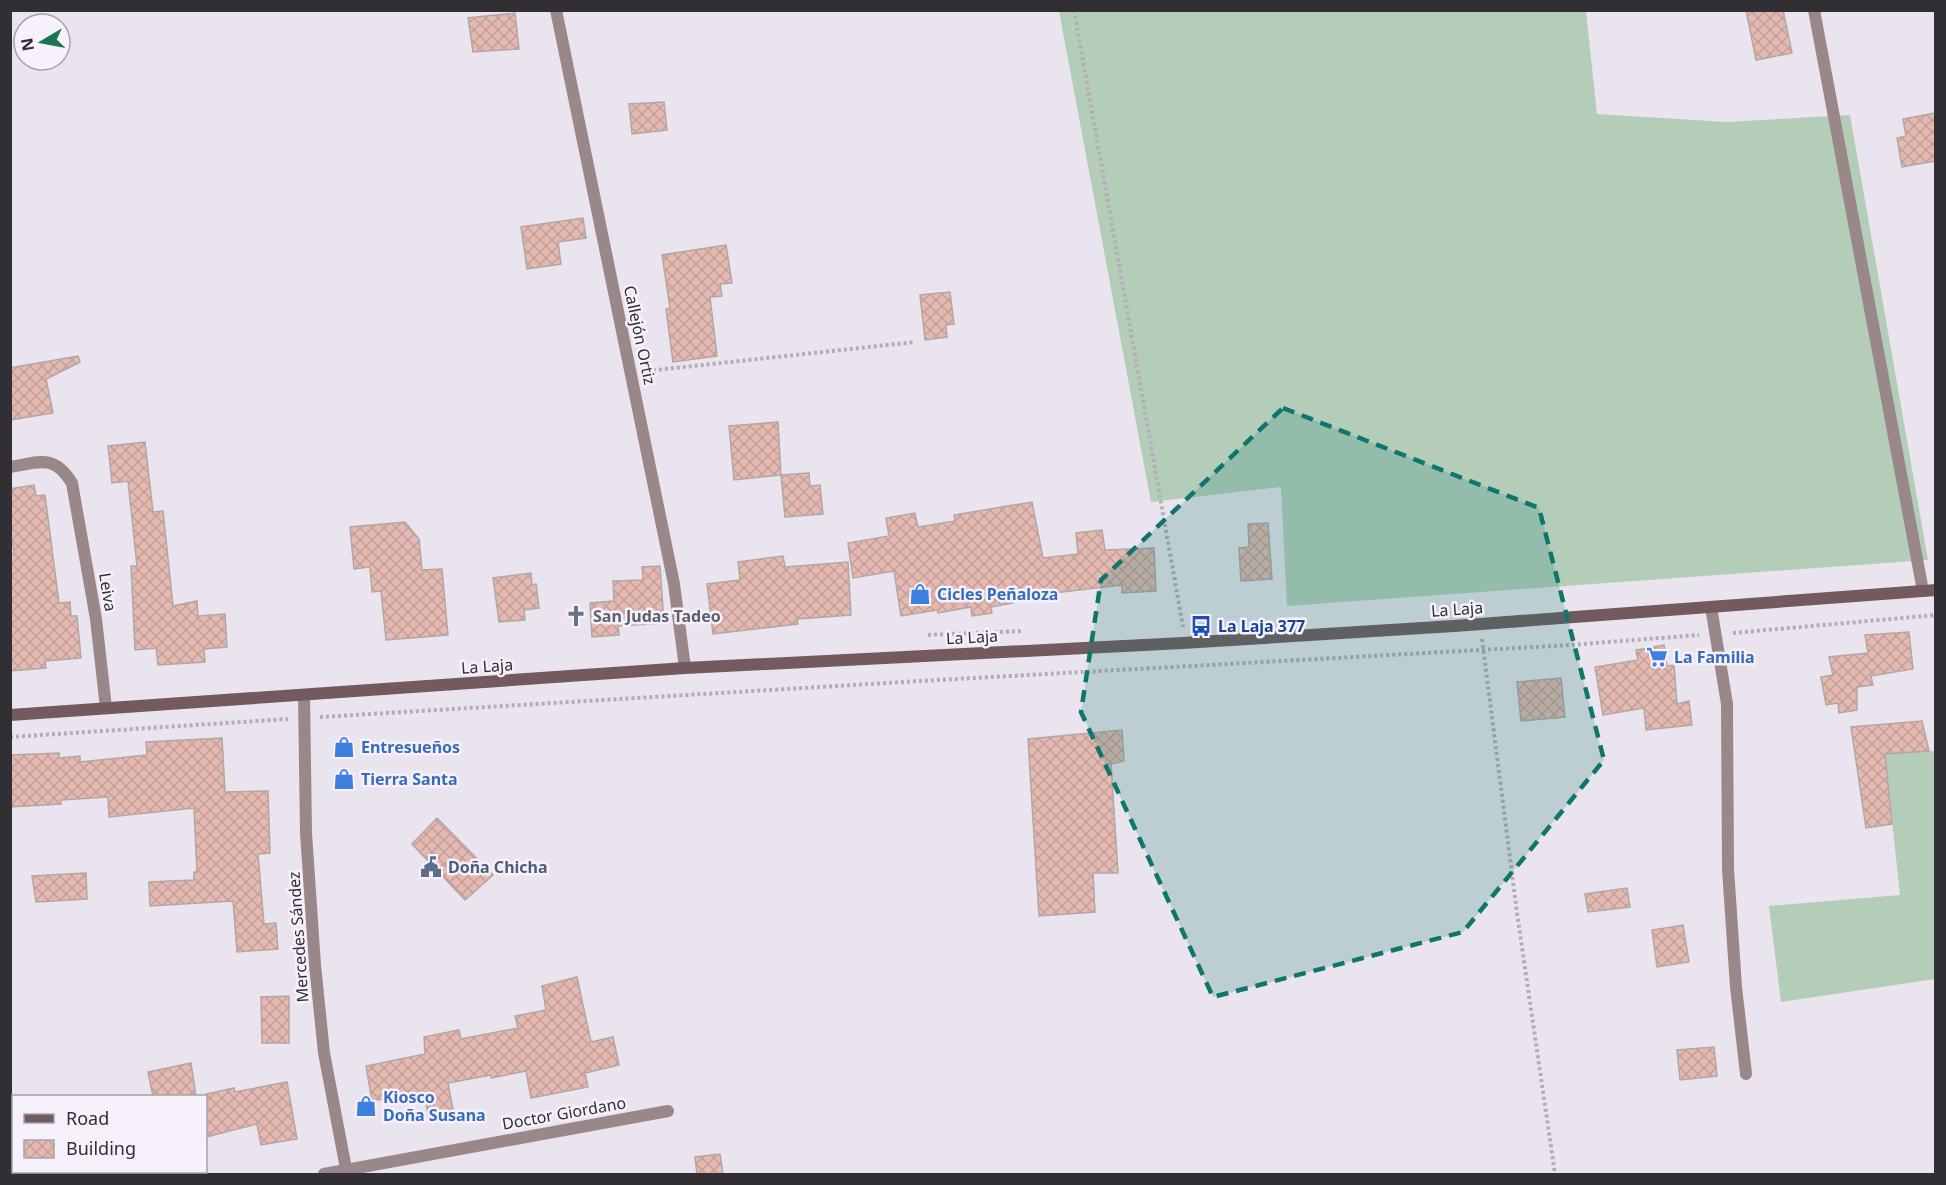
<svg xmlns="http://www.w3.org/2000/svg" width="1946" height="1185" font-family="'Noto Sans',sans-serif">
<defs>
<pattern id="building-cross-hatch" width="8" height="8" patternUnits="userSpaceOnUse" patternTransform="scale(1.5)"><rect width="8" height="8" fill="#e4b9b1"/><path d="M0 0l8 8M0 8l8-8" fill="none" stroke="#c49f99"/></pattern>
</defs>
<rect width="100%" height="100%" fill="#e9e4ed"/>
<path fill="#b4cdb9" d="M 1059,11 L 1586,11 L 1597,114 L 1727,122 L 1850,115 L 1928,560 L 1287,606 L 1281,487 L 1151,502 Z
M 1935,751 L 1935,979 L 1781,1002 L 1769,906 L 1900,895 L 1885,754 Z"/>
<path fill="url(#building-cross-hatch)" stroke="#b3a7a5" stroke-width="1.5" d="M 1746,10 L 1783,10 L 1792,53 L 1756,60 Z
M 515,13 L 519,49 L 473,52 L 468,18 Z
M 664,102 L 667,130 L 632,134 L 629,104 Z
M 1935,113 L 1935,161 L 1902,167 L 1897,138 L 1906,136 L 1903,119 Z
M 583,218 L 586,238 L 558,242 L 561,264 L 527,269 L 521,227 Z
M 726,245 L 732,283 L 720,284 L 722,296 L 710,297 L 717,356 L 673,362 L 666,309 L 670,308 L 662,255 Z
M 950,292 L 954,324 L 946,325 L 947,337 L 925,340 L 920,295 Z
M 78,356 L 80,362 L 46,379 L 53,413 L 10,420 L 10,368 Z
M 778,422 L 781,475 L 734,480 L 729,426 Z
M 145,442 L 153,512 L 163,511 L 173,606 L 197,601 L 198,616 L 225,614 L 227,647 L 204,649 L 205,662 L 158,665 L 156,648 L 135,650 L 131,566 L 137,566 L 128,481 L 112,483 L 108,446 Z
M 809,473 L 810,486 L 820,485 L 823,514 L 785,517 L 781,475 Z
M 34,485 L 36,496 L 45,495 L 59,603 L 70,602 L 71,616 L 77,616 L 81,658 L 45,661 L 46,668 L 10,671 L 10,554 L 14,553 L 10,528 L 10,489 Z
M 1032,502 L 1043,558 L 1078,554 L 1076,533 L 1102,530 L 1105,550 L 1154,548 L 1156,591 L 1122,593 L 1122,585 L 1054,593 L 1053,589 L 1012,597 L 1013,603 L 991,607 L 992,613 L 972,616 L 971,607 L 938,613 L 937,610 L 901,616 L 894,571 L 853,578 L 848,543 L 889,536 L 886,518 L 915,513 L 918,527 L 955,521 L 954,515 Z
M 405,522 L 419,539 L 422,570 L 442,569 L 448,635 L 386,640 L 381,591 L 372,592 L 370,567 L 354,569 L 350,527 Z
M 1268,523 L 1272,579 L 1241,581 L 1239,548 L 1249,547 L 1248,524 Z
M 783,556 L 785,567 L 848,562 L 851,615 L 797,619 L 798,624 L 713,634 L 707,584 L 740,580 L 738,562 Z
M 660,566 L 664,623 L 618,626 L 619,635 L 592,637 L 590,603 L 614,601 L 613,581 L 643,580 L 642,567 Z
M 531,573 L 532,585 L 536,584 L 539,608 L 524,610 L 525,620 L 499,622 L 493,578 Z
M 1909,632 L 1913,669 L 1871,676 L 1873,685 L 1857,687 L 1857,710 L 1839,713 L 1838,703 L 1826,705 L 1821,677 L 1833,675 L 1829,657 L 1868,653 L 1865,635 Z
M 1664,645 L 1667,666 L 1674,665 L 1677,704 L 1689,701 L 1692,725 L 1646,730 L 1644,708 L 1603,715 L 1595,667 L 1638,660 L 1636,650 Z
M 1561,678 L 1565,717 L 1521,721 L 1517,682 Z
M 1922,721 L 1929,751 L 1885,754 L 1892,824 L 1866,828 L 1851,727 Z
M 1122,730 L 1124,761 L 1111,764 L 1118,873 L 1093,873 L 1095,912 L 1039,916 L 1028,739 Z
M 222,738 L 225,792 L 268,791 L 270,853 L 258,854 L 264,924 L 276,923 L 278,949 L 237,952 L 233,901 L 150,906 L 149,882 L 194,880 L 194,872 L 197,872 L 194,808 L 109,817 L 108,797 L 61,800 L 61,804 L 10,807 L 10,755 L 59,753 L 59,758 L 80,756 L 80,762 L 147,755 L 146,742 Z
M 437,818 L 493,875 L 465,900 L 412,844 Z
M 86,873 L 87,899 L 36,902 L 32,876 Z
M 1627,888 L 1630,907 L 1588,912 L 1585,894 Z
M 1683,925 L 1689,962 L 1657,967 L 1652,930 Z
M 577,977 L 591,1042 L 613,1037 L 619,1065 L 585,1073 L 588,1087 L 531,1098 L 526,1071 L 491,1078 L 491,1075 L 448,1083 L 454,1115 L 429,1120 L 424,1092 L 372,1101 L 366,1066 L 425,1054 L 424,1037 L 459,1030 L 461,1039 L 518,1028 L 515,1016 L 546,1010 L 542,986 Z
M 289,996 L 289,1043 L 262,1043 L 261,997 Z
M 1714,1047 L 1717,1076 L 1680,1080 L 1677,1050 Z
M 191,1063 L 196,1096 L 153,1096 L 148,1072 Z
M 287,1082 L 297,1139 L 261,1145 L 257,1124 L 206,1137 L 206,1094 L 234,1088 L 235,1092 Z
M 720,1154 L 723,1174 L 697,1174 L 695,1157 Z"/>
<g fill="none" stroke-linecap="round" stroke-linejoin="round">
<path stroke="#b2aeb5" stroke-width="4" stroke-dasharray="3 3" stroke-linecap="butt" d="M 1074,10 L 1183,627
M 647,371 L 915,342
M 1733,633 L 1936,615
M 928,635 L 1022,631
M 1482,639 L 1517,913 L 1555,1174
M 320,717 L 920,681 L 1570,645 L 1699,635
M 10,737 L 288,719"/>
<path stroke="#99878a" stroke-width="12" d="M 556,10 L 674,584 L 685,668
M 1814,10 L 1923,591
M 10,467 C 40,462 54,454 72,483 L 96,619 L 106,708
M 1711,607 L 1727,704 L 1728,869 L 1736,987 L 1746,1074
M 304,695 L 306,833 L 315,965 L 324,1053 L 347,1174
M 324,1174 L 668,1111"/>
<path stroke="#735a5f" stroke-width="12" d="M 10,715 L 685,668 L 1183,643 L 1454,626 L 1936,590"/>
</g>
<path fill="#0f766e" fill-opacity="0.2" stroke="#0f766e" stroke-width="4.5" stroke-dasharray="12 8" stroke-linejoin="round" d="M 1283,408 L 1539,508 L 1604,760 L 1463,932 L 1213,997 L 1081,712 L 1101,580 Z"/>
<defs>
<symbol id="shop-bare" viewBox="-9 -9 18 18"><path d="M-5-2.5h2.3a2.7 3.5 0 0 1 5.4 0H5L5.5 6h-11ZM-1.5-2.5h3a1.5 2.3 0 0 0-3 0Z" fill="#3f7fe0" stroke="#f6f1fa" stroke-width="2.5" paint-order="stroke"/></symbol>
<symbol id="church-bare" viewBox="-9 -9 18 18"><path d="M-1.2-6h2.4v3.5h3.3v2.4h-3.3V6h-2.4V-.1h-3.3v-2.4h3.3Z" fill="#6b7280" stroke="#f6f1fa" stroke-width="2.5" paint-order="stroke"/></symbol>
<symbol id="bus-bare" viewBox="-9 -9 18 18"><path d="M-5-6H5V4H4V6H2V4H-2V6H-4V4H-5ZM-3.5-4V0h7V-4ZM-3.5 1.2v1.5H-2V1.2ZM2 1.2v1.5H3.5V1.2Z" fill="#1a4fb4" stroke="#f6f1fa" stroke-width="2.5" paint-order="stroke"/></symbol>
<symbol id="supermarket-bare" viewBox="-9 -9 18 18"><path d="M-6-5.5h2.5l.6 2H6L4.5 2H-2.5L-4.4-4H-6ZM-1.5 3.2a1.3 1.3 0 1 0 .1 0ZM3 3.2a1.3 1.3 0 1 0 .1 0Z" fill="#3f7fe0" stroke="#f6f1fa" stroke-width="2.5" paint-order="stroke"/></symbol>
<symbol id="civic-bare" viewBox="-9 -9 18 18"><path d="M-.6-6.5H3V-4.5H.6V-3L4-1V1h2V6H-6V1h2V-1L-.6-3ZM-1.2 2.5V6h2.4V2.5Z" fill="#5c6f8a" stroke="#f6f1fa" stroke-width="2.5" paint-order="stroke"/></symbol>
</defs>
<g fill-rule="evenodd">
<use href="#shop-bare" x="905" y="579" width="30" height="30"/>
<use href="#church-bare" x="561" y="601" width="30" height="30"/>
<use href="#bus-bare" x="1186" y="611" width="30" height="30"/>
<use href="#supermarket-bare" x="1642" y="642" width="30" height="30"/>
<use href="#shop-bare" x="329" y="732" width="30" height="30"/>
<use href="#shop-bare" x="329" y="764" width="30" height="30"/>
<use href="#civic-bare" x="416" y="852" width="30" height="30"/>
<use href="#shop-bare" x="351" y="1091" width="30" height="30"/>
</g>
<g text-anchor="middle" dominant-baseline="central" stroke-width="5" stroke-linejoin="round" paint-order="stroke">
<g font-size="16" fill="#312f33" stroke="#f6f1fa">
<text transform="translate(640 335) rotate(78)">Callejón Ortiz</text>
<text transform="translate(108 592) rotate(81)">Leiva</text>
<text transform="translate(1457 609) rotate(-4)">La Laja</text>
<text transform="translate(972 637) rotate(-3)">La Laja</text>
<text transform="translate(487 666) rotate(-4)">La Laja</text>
<text transform="translate(298 937) rotate(-94)">Mercedes Sández</text>
<text transform="translate(564 1113) rotate(-10)">Doctor Giordano</text>
</g>
<g font-size="16" font-weight="bold" fill="#366cbe" stroke="#f6f1fa" text-anchor="start">
<text x="937" y="594">Cicles Peñaloza</text>
<text x="1674" y="657">La Familia</text>
<text x="361" y="747">Entresueños</text>
<text x="361" y="779">Tierra Santa</text>
<text x="383" y="1097">Kiosco<tspan x="383" dy="18">Doña Susana</tspan></text>
</g>
<g font-size="16" font-weight="bold" fill="#5b616d" stroke="#f6f1fa" text-anchor="start">
<text x="593" y="616">San Judas Tadeo</text>
</g>
<g font-size="16" font-weight="bold" fill="#164399" stroke="#f6f1fa" text-anchor="start">
<text x="1218" y="626">La Laja 377</text>
</g>
<g font-size="16" font-weight="bold" fill="#4e5e75" stroke="#f6f1fa" text-anchor="start">
<text x="448" y="867">Doña Chicha</text>
</g>
</g>
<rect width="1946" height="1185" fill="none" stroke="#312f33" stroke-width="24"/>
<rect x="12" y="1095" width="195" height="78" fill="#f6f1fa" stroke="#a7a3aa" stroke-width="1.5"/>
<rect x="24" y="1114" width="30" height="9" fill="#735a5f" stroke="#a7a3aa" stroke-width="1.5"/>
<text x="66" y="1125" font-size="18" fill="#312f33">Road</text>
<rect x="24" y="1140" width="30" height="18" fill="url(#building-cross-hatch)" stroke="#a7a3aa" stroke-width="1.5"/>
<text x="66" y="1155" font-size="18" fill="#312f33">Building</text>
<g transform="translate(42 42) rotate(260)"><circle r="28" fill="#f6f1fa" stroke="#a7a3aa" stroke-width="1.5"/>
<path d="M0-4.5L10 22L0 15L-10 22Z" fill="#17774d"/>
<text y="-9" font-size="16" font-weight="bold" text-anchor="middle" fill="#312f33">N</text>
</g>
</svg>
